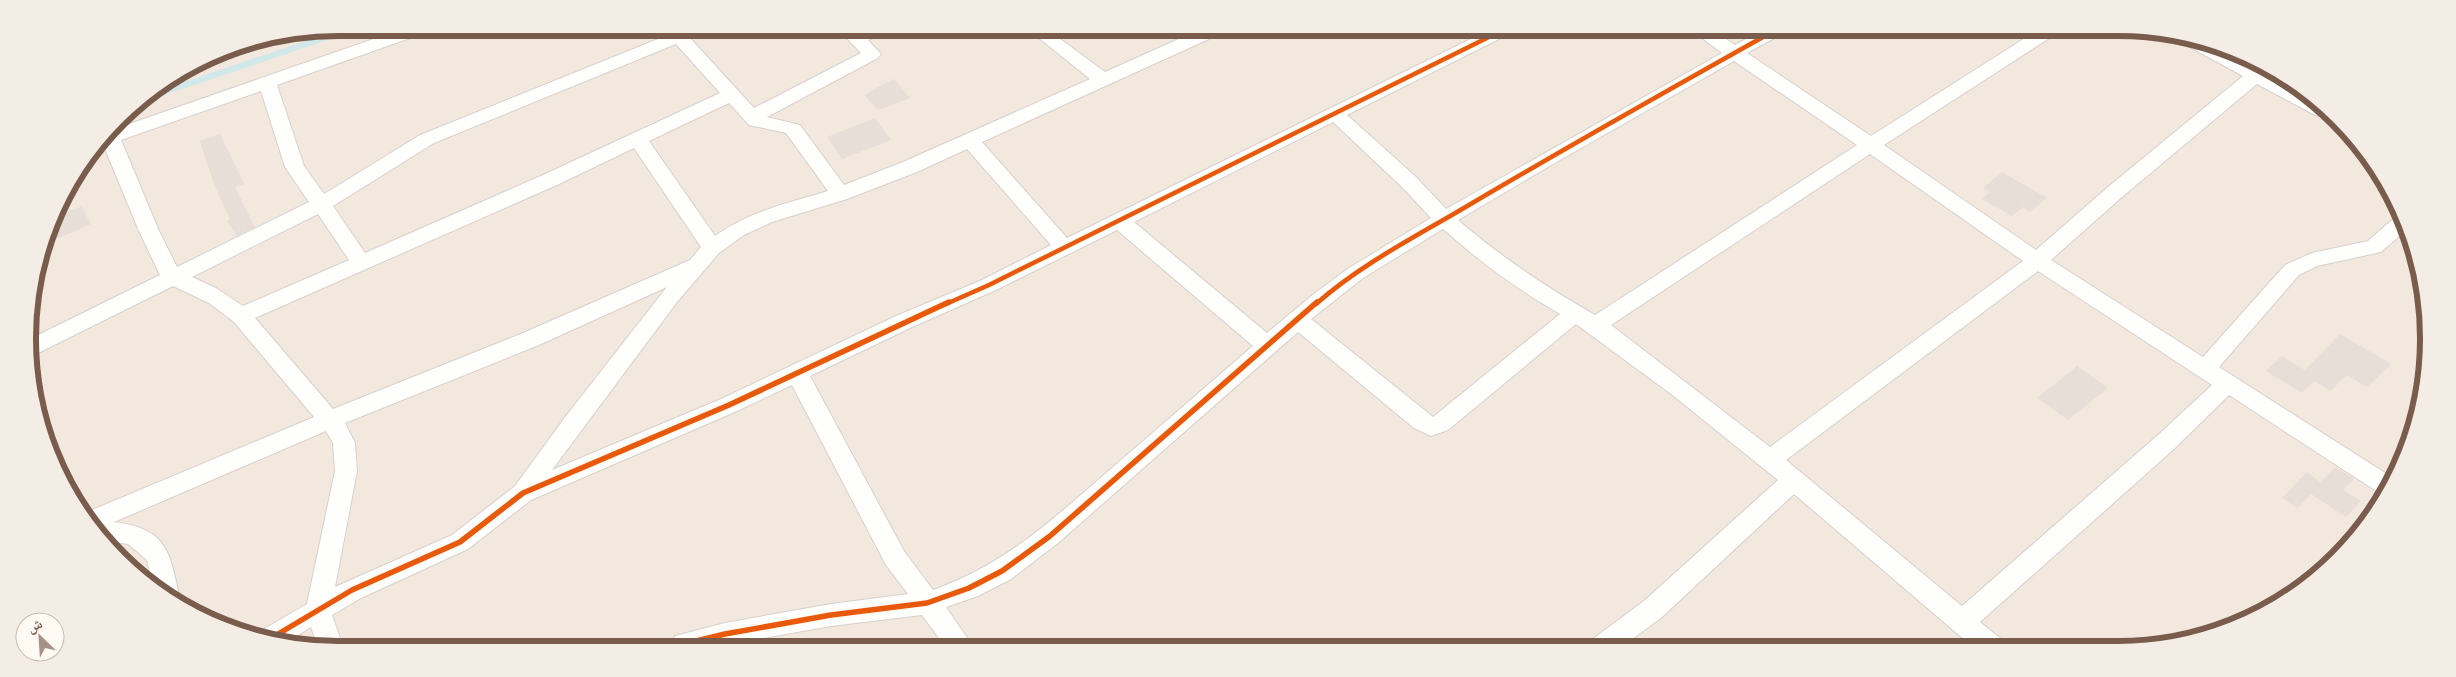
<svg xmlns="http://www.w3.org/2000/svg" width="2456" height="677" font-family="Overpass,'Noto Naskh Arabic',sans-serif">
<rect width="100%" height="100%" fill="#f9f5f0"/>
<path fill="#f2e8de" d="M 339,28 L 2178,33 L 2290,80 L 2376,165 L 2422,278 L 2423,399 L 2387,494 L 2337,559 L 2255,618 L 2158,647 L 278,644 L 183,608 L 92,528 L 38,419 L 28,318 L 60,201 L 133,105 L 181,75 L 311,33 Z"/>
<g fill="none" stroke-linecap="round" stroke-linejoin="round">
<path stroke="#d0e8ea" stroke-width="6" d="M 143,99 L 354,28"/>
</g>
<path fill="#e6ded7" d="M 894,79 L 910,98 L 878,110 L 864,95 Z
M 875,118 L 891,140 L 842,159 L 827,137 Z
M 220,134 L 244,184 L 235,187 L 255,227 L 237,236 L 227,221 L 230,220 L 213,181 L 200,141 Z
M 2002,172 L 2047,198 L 2030,212 L 2023,207 L 2012,216 L 1982,199 L 1990,192 L 1983,188 Z
M 81,206 L 91,224 L 49,242 L 55,217 Z
M 2340,334 L 2391,364 L 2367,387 L 2347,375 L 2330,391 L 2314,381 L 2302,393 L 2266,371 L 2282,356 L 2305,370 Z
M 2077,366 L 2108,388 L 2068,420 L 2037,398 Z
M 2336,467 L 2354,479 L 2343,490 L 2361,501 L 2346,517 L 2311,494 L 2297,508 L 2282,498 L 2307,472 L 2320,482 Z"/>
<g fill="none" stroke-linecap="round" stroke-linejoin="round">
<defs>
<path id="street" d="M 405,28 L 430,28 L 427,32 L 277,85 L 304,166 L 324,194 L 420,135 L 668,35 L 664,29 L 706,29 L 704,33 L 690,38 L 754,108 L 861,53 L 838,29 L 857,29 L 859,31 L 864,29 L 887,29 L 885,33 L 868,40 L 881,54 L 878,58 L 767,117 L 800,125 L 844,185 L 903,162 L 1090,79 L 1029,30 L 1048,30 L 1105,72 L 1199,30 L 1222,30 L 1220,34 L 982,142 L 1067,238 L 1487,31 L 1509,31 L 1507,35 L 1347,115 L 1416,177 L 1446,209 L 1722,53 L 1694,32 L 1715,32 L 1735,45 L 1759,32 L 1781,32 L 1778,36 L 1747,53 L 1871,136 L 2033,33 L 2054,33 L 2051,37 L 1884,145 L 2036,250 L 2108,187 L 2243,76 L 2175,39 L 2172,35 L 2178,33 L 2254,67 L 2256,66 L 2270,72 L 2268,74 L 2305,95 L 2326,116 L 2315,115 L 2257,84 L 2122,197 L 2051,260 L 2203,357 L 2285,265 L 2312,253 L 2368,241 L 2393,219 L 2398,218 L 2404,232 L 2381,252 L 2317,266 L 2299,275 L 2219,367 L 2393,478 L 2387,494 L 2386,496 L 2381,494 L 2229,395 L 2174,449 L 1980,622 L 2001,639 L 2004,647 L 1973,647 L 1794,494 L 1662,617 L 1623,646 L 1590,646 L 1594,638 L 1644,601 L 1778,480 L 1671,394 L 1576,324 L 1448,430 L 1431,436 L 1414,428 L 1298,332 L 1058,543 L 1011,579 L 978,596 L 946,607 L 972,645 L 944,645 L 922,615 L 831,626 L 730,644 L 672,644 L 675,636 L 725,623 L 831,604 L 908,594 L 886,565 L 792,385 L 737,411 L 531,500 L 468,549 L 361,598 L 332,615 L 342,644 L 317,644 L 311,627 C 285,643 287,647 257,636 L 259,632 L 307,604 L 335,471 L 333,443 L 326,431 L 114,522 C 166,529 169,549 179,594 L 176,602 L 152,580 L 147,560 L 128,544 L 107,541 L 92,528 L 85,513 L 314,417 L 234,322 L 209,303 L 173,286 L 32,356 L 30,339 L 160,275 L 139,231 L 103,144 L 115,129 ZM 676,44 L 720,93 L 543,175 L 365,253 L 333,206 L 434,143 ZM 1734,61 L 1857,145 L 1595,315 C 1545,286 1502,258 1458,220 L 1553,164 ZM 261,91 L 285,167 L 309,202 L 177,267 L 159,231 L 121,140 ZM 729,103 L 749,125 L 786,133 L 828,191 C 788,203 748,212 715,236 L 649,141 ZM 1333,122 L 1402,187 L 1431,218 L 1349,268 L 1315,293 L 1267,333 L 1134,222 ZM 634,148 L 701,247 L 690,260 L 523,333 L 333,409 L 255,318 L 557,185 ZM 967,149 L 1051,245 L 982,280 L 896,316 L 721,399 L 552,470 L 677,302 L 719,253 L 744,235 L 772,222 L 847,199 L 917,172 ZM 1870,154 L 2023,261 L 1770,447 L 1611,325 ZM 318,214 L 349,260 L 243,306 L 216,288 L 192,277 ZM 1443,229 C 1480,262 1517,289 1560,314 L 1433,417 L 1311,319 L 1363,278 ZM 1117,230 L 1253,346 C 1206,386 1160,427 1113,467 C 1054,518 1007,564 933,590 L 904,551 L 810,376 L 910,328 L 996,290 ZM 2038,271 L 2212,385 L 2158,435 L 1962,606 L 1786,460 ZM 667,287 L 566,416 L 515,486 L 452,535 L 335,587 L 357,471 L 355,443 L 345,423 L 539,345 Z"/>
</defs>
<use href="#street" stroke="#d7d1cb" stroke-width="2"/>
<use href="#street" fill="#fefefd" fill-rule="evenodd"/>
<defs>
<path id="cycleway-far1" d="M 946,304 L 989,285 L 1501,31
M 1316,304 C 1361,264 1417,236 1469,205 C 1569,146 1670,89 1772,32"/>
<path id="cycleway" d="M 268,640 L 352,590 L 460,542 L 523,493 L 729,405 L 949,302
M 684,644 L 725,634 L 831,615 L 927,603 L 969,588 L 1002,571 L 1050,536 L 1317,302"/>
</defs>
<use href="#cycleway-far1" stroke="#fffaf3" stroke-width="7"/>
<use href="#cycleway" stroke="#fffaf3" stroke-width="9"/>
<use href="#cycleway-far1" stroke="#e8590c" stroke-width="4.5"/>
<use href="#cycleway" stroke="#e8590c" stroke-width="5.5"/>
</g>
<path d="M0 0H2456V677H0ZM338 36H2118A302 302 0 0 1 2420 338V339A302 302 0 0 1 2118 641H338A302 302 0 0 1 36 339V338A302 302 0 0 1 338 36Z" fill="#f4ede6" fill-rule="evenodd"/>
<path fill="none" stroke="#7a5c4d" stroke-width="6" d="M338 36H2118A302 302 0 0 1 2420 338V339A302 302 0 0 1 2118 641H338A302 302 0 0 1 36 339V338A302 302 0 0 1 338 36Z"/>
<g transform="translate(40 637) rotate(335)"><circle r="24" fill="#fffaf3" stroke="#cabbb1"/>
<path d="M0-4L9 19L0 12L-9 19Z" fill="#a69286"/>
<text y="-8" font-size="14" font-weight="bold" text-anchor="middle" fill="#7a5c4d">ش</text>
</g>
</svg>
